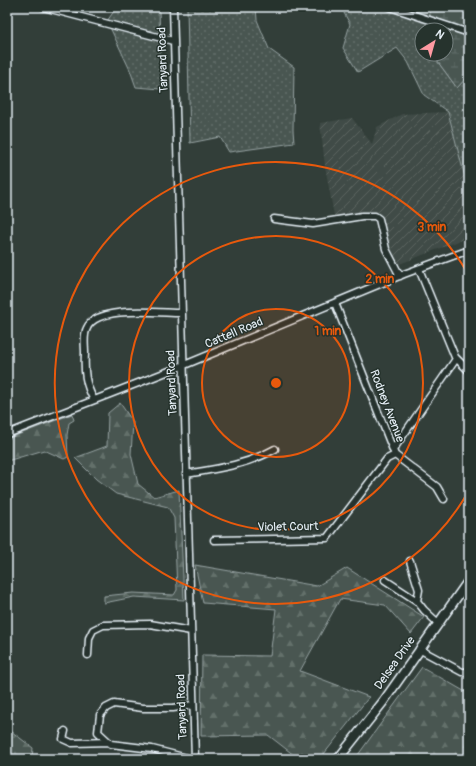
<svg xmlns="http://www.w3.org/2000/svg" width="476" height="766" font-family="Pangolin,sans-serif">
<defs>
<pattern id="industrial-furrows" width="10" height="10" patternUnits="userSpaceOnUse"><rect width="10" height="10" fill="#3f4b46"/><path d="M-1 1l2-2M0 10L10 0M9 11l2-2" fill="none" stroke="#5b6561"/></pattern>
<pattern id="grass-dots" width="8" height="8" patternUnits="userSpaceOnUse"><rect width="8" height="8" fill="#495651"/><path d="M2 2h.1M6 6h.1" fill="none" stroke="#636f6b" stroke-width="1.8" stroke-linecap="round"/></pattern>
<pattern id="forest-firs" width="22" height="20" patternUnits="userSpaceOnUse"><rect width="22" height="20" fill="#495651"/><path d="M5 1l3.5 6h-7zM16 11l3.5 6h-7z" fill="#636f6b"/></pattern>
<pattern id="wetland-marsh" width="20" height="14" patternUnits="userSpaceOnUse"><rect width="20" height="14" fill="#495651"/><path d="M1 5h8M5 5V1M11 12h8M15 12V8" fill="none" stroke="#636f6b"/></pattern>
</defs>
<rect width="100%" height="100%" fill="#323e39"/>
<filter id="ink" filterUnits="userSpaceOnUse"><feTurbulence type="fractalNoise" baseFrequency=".025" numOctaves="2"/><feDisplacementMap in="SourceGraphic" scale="8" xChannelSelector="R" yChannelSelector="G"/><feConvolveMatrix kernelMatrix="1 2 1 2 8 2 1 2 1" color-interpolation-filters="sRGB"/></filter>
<g filter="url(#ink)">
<path fill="url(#industrial-furrows)" d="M 448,112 L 469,193 L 469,237 L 397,265 L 378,212 L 335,221 L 325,166 L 320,123 L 352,118 L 372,144 L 377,127 L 402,114 Z"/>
<path fill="url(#grass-dots)" stroke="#98a4a4" d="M 117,7 L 159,7 L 161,89 L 136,87 L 130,70 L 107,21 Z
M 187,7 L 256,7 L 257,20 L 269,49 L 294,67 L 293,130 L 294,143 L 229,152 L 220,137 L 190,143 Z
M 352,7 L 429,7 L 432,30 L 422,30 L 422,54 L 435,54 L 435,58 L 457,88 L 466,78 L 469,79 L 469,193 L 448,112 L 424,95 L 408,62 L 397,48 L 358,72 L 343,48 L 350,24 L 344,13 Z"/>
<path fill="url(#forest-firs)" stroke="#98a4a4" d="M 120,403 L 133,422 L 131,454 L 138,484 L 154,497 L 179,490 L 184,600 L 134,597 L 104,603 L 104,596 L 133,593 L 174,595 L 177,590 L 174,518 L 168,507 L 116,494 L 96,479 L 75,458 L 107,446 L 108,413 Z
M 72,414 L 74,420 L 69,423 L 67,435 L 68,457 L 64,459 L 44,450 L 7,461 L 7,439 Z
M 195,565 L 317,586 L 347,568 L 424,617 L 411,634 L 385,605 L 340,599 L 300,671 L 369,697 L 320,759 L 299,759 L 268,735 L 201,736 L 202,655 L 270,656 L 276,609 L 203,603 Z
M 422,667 L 469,694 L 469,759 L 457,756 L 456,759 L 355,759 Z
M 7,728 L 33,748 L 32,759 L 7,759 Z"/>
<path fill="url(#wetland-marsh)" stroke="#98a4a4" d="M 429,7 L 469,7 L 469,79 L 466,78 L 457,88 L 435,58 L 435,54 L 446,54 L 446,30 L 432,30 Z"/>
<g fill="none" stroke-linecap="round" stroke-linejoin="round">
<defs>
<path id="minor" d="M 43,7 L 173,41
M 173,7 L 195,759
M 390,7 L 469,33
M 274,219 L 313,224 L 362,216 L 375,216 L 379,219 L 386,249 L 400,276
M 419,269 L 455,357 L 469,371
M 335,303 L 395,455 L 437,487 L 444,499
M 94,400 C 85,384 84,371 85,353 C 85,345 83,335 87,328 C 97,305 159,313 180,313
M 7,434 L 182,366 L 404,274 L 469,250
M 393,450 L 456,359
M 186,474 C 217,469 247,465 275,449
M 214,540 L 327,538 L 387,459 L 395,455
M 410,561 L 419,590 L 417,601 L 424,610 L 438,623
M 385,580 L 417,601
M 419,649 L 462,672 L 469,672
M 88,655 L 89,638 L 93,630 L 103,625 L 150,624 L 191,631
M 65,731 L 63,739 L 72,743 L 109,742
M 191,759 L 152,749 L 111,744 L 98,732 L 100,715 L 106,708 L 114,704 L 143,708 L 173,708 L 193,705"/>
<path id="major" d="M 338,759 L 383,702 L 469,580"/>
</defs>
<use href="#minor" stroke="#e8f1f8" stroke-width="9"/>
<use href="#major" stroke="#e8f1f8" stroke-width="11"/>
<use href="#minor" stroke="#26332d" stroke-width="6"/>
<use href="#major" stroke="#26332d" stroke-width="8"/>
</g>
</g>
<circle cx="276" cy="383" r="74" fill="#e8590c" fill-opacity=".12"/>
<g fill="none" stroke="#e8590c" stroke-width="2">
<circle cx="276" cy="383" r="74"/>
<circle cx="276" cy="383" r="147"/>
<path d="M468 492A221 221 0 1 1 468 274"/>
</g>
<g text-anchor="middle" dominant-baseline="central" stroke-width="3" stroke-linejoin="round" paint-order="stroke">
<g font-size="12" fill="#e8f1f8" stroke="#26332d">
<text transform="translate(163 60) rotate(-92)">Tanyard Road</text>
<text transform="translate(234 333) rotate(-23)">Cattell Road</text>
<text transform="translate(172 383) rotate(-92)">Tanyard Road</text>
<text transform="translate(387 406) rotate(69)">Rodney Avenue</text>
<text transform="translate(288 527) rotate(-1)">Violet Court</text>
<text transform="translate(395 663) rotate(-55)">Delsea Drive</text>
<text transform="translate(182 707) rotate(-92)">Tanyard Road</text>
</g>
</g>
<circle cx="276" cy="383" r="6" fill="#e8590c" stroke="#26332d" stroke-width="2"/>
<g font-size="12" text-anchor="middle" font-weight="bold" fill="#e8590c" stroke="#26332d" stroke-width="3" stroke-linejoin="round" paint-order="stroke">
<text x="432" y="231">3 min</text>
<text x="380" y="283">2 min</text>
<text x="328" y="335">1 min</text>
</g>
<rect width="476" height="766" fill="none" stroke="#26332d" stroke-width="24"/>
<rect x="12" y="12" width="452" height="742" fill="none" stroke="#e8f1f8" stroke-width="1.5" filter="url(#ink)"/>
<g transform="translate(434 42) rotate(37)"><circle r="19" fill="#26332d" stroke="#747f7e"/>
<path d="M0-3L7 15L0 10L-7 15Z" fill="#ff9aa2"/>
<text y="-6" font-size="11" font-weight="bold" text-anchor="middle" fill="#e8f1f8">N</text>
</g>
</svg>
